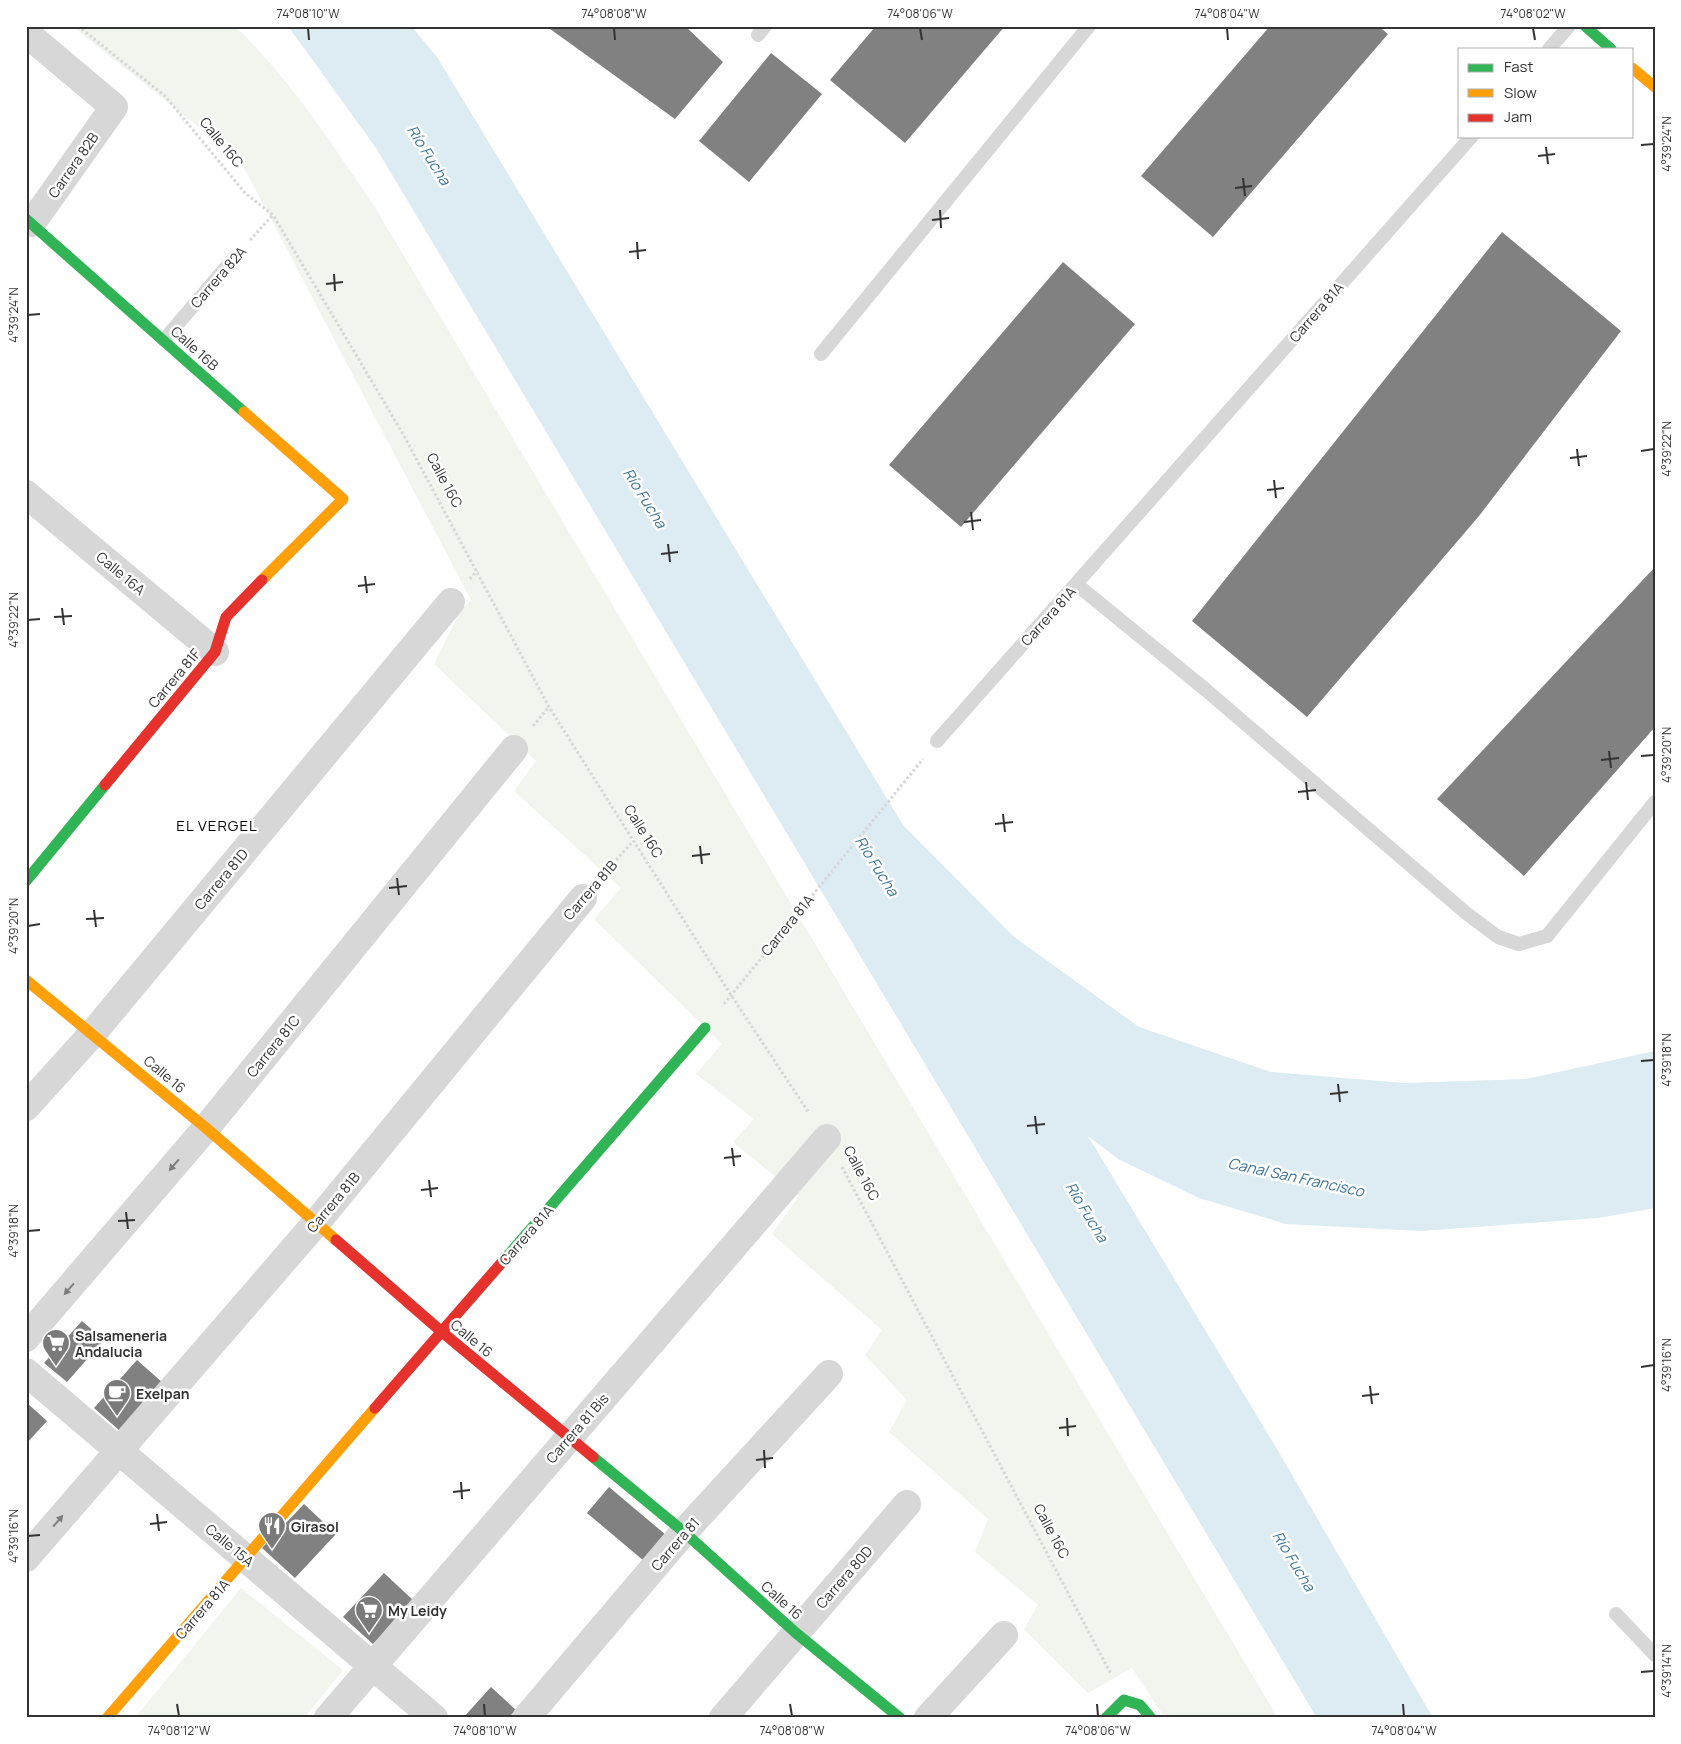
<svg xmlns="http://www.w3.org/2000/svg" width="1681" height="1744" font-family="Manrope,sans-serif">
<rect width="100%" height="100%" fill="#fff"/>
<path fill="#f1f5ed" d="M 72,26 L 235,26 C 290,79 332,144 374,206 L 1278,1718 L 1165,1718 L 1132,1668 L 1088,1693 L 1024,1629 L 1038,1605 L 975,1552 L 988,1519 L 889,1432 L 907,1400 L 865,1355 L 882,1330 L 772,1234 L 799,1196 L 733,1142 L 754,1119 L 696,1074 L 722,1044 L 594,919 L 621,888 L 514,791 L 536,761 L 434,664 L 460,612 L 471,600 L 240,160 Z
M 241,1588 L 343,1670 L 304,1718 L 135,1718 Z"/>
<path fill="#ddebf3" d="M 288,26 L 411,26 L 437,57 L 903,825 L 1013,936 L 1139,1027 L 1271,1072 L 1404,1083 L 1526,1079 L 1655,1051 L 1655,1208 L 1598,1218 L 1421,1231 L 1286,1224 L 1199,1198 L 1118,1159 L 1088,1136 L 1277,1449 L 1433,1718 L 1317,1718 L 376,148 Z"/>
<path fill="#818181" d="M 546,26 L 685,26 L 723,62 L 675,119 Z
M 876,26 L 1005,26 L 905,143 L 830,80 Z
M 1270,26 L 1378,26 L 1388,34 L 1213,237 L 1141,176 Z
M 771,53 L 822,94 L 749,182 L 699,141 Z
M 1502,232 L 1621,331 L 1479,516 L 1307,717 L 1192,621 Z
M 1063,262 L 1135,324 L 961,527 L 889,465 Z
M 1655,567 L 1655,727 L 1524,876 L 1437,799 Z
M 82,1321 L 104,1340 L 67,1382 L 44,1363 Z
M 137,1360 L 163,1383 L 120,1431 L 94,1408 Z
M 26,1402 L 47,1421 L 26,1444 Z
M 609,1487 L 666,1535 L 644,1561 L 587,1513 Z
M 304,1504 L 336,1534 L 295,1578 L 262,1548 Z
M 384,1573 L 414,1601 L 373,1644 L 343,1617 Z
M 491,1687 L 516,1710 L 508,1718 L 463,1718 Z"/>
<g fill="none" stroke-linecap="round" stroke-linejoin="round">
<path stroke="#d6d6d6" stroke-width="3" stroke-dasharray="2.5 2.5" stroke-linecap="butt" d="M 78,26 L 165,96 L 245,193 L 273,215 L 403,434 L 549,707 L 731,995 L 809,1113
M 250,240 L 273,215
M 470,579 L 477,570
M 533,726 L 549,707
M 603,875 L 633,841
M 724,1004 L 923,759
M 842,1167 L 1111,1674"/>
<path stroke="#d7d7d7" stroke-width="14" d="M 758,35 L 765,26
M 1549,49 L 1569,26
M 164,340 L 234,258
M 821,354 L 1089,26
M 1076,584 L 1206,690 L 1466,913 L 1498,937 L 1519,944 L 1547,936 L 1655,802
M 937,741 L 1472,136
M 1616,1614 L 1655,1655"/>
<path stroke="#d7d7d7" stroke-width="28" d="M 26,33 L 114,107 L 32,223
M 26,494 L 215,652
M 26,1107 L 93,1033 L 451,602
M 26,1338 L 206,1128 L 514,749
M 26,1372 L 434,1718
M 26,1558 L 316,1223 L 583,898
M 328,1718 L 827,1138
M 526,1718 L 684,1532 L 829,1374
M 723,1718 L 907,1504
M 928,1718 L 1004,1635"/>
<path stroke="#30b455" stroke-width="11" d="M 1585,26 L 1611,49
M 26,219 L 244,412
M 26,881 L 105,785
M 504,1260 L 705,1028
M 593,1457 L 684,1532 L 796,1633 L 900,1718
M 1106,1718 L 1124,1700 L 1140,1705 L 1151,1718"/>
<path stroke="#ff9f0a" stroke-width="11" d="M 1632,68 L 1655,87
M 244,412 L 343,499 L 262,580
M 26,980 L 206,1128 L 336,1240
M 107,1718 L 375,1408"/>
<path stroke="#e5322d" stroke-width="11" d="M 105,785 L 215,652 L 226,617 L 262,580
M 336,1240 L 442,1332 L 593,1457
M 375,1408 L 504,1260"/>
</g>
<defs><path id="oneway-solid" d="M-6-.8H1V-3.2L6.5 0L1 3.2V.8H-6Z" transform="scale(1.25)"/></defs>
<g fill="#7d7d7d">
<use href="#oneway-solid" transform="translate(174 1165) rotate(131)"/>
<use href="#oneway-solid" transform="translate(69 1289) rotate(131)"/>
<use href="#oneway-solid" transform="translate(58 1521) rotate(-49)"/>
</g>
<path fill="none" stroke="#333" stroke-width="2" d="M 308,28 L 309,40M 614,28 L 615,40M 920,28 L 922,40M 1227,28 L 1228,40M 1533,28 L 1535,40M 1641,145 L 1654,144M 1546,147 L 1548,164M 1538,156 L 1555,154M 1243,178 L 1245,196M 1235,188 L 1252,186M 940,210 L 941,228M 932,220 L 949,218M 637,242 L 638,259M 629,252 L 646,250M 334,274 L 335,291M 326,284 L 343,282M 28,315 L 40,314M 1577,449 L 1579,466M 1641,451 L 1654,449M 1570,458 L 1587,456M 1274,480 L 1276,498M 1267,490 L 1284,488M 971,512 L 973,530M 964,522 L 981,520M 668,544 L 670,562M 661,554 L 678,552M 365,576 L 367,593M 358,586 L 375,584M 62,608 L 64,625M 54,617 L 72,616M 28,620 L 40,619M 1609,751 L 1611,768M 1641,756 L 1654,755M 1601,760 L 1619,758M 1306,782 L 1308,800M 1298,792 L 1316,790M 1003,814 L 1005,832M 995,824 L 1013,822M 700,846 L 702,864M 692,856 L 710,854M 397,878 L 399,895M 389,888 L 407,886M 94,910 L 96,927M 86,919 L 104,918M 28,926 L 40,924M 1641,1061 L 1654,1060M 1338,1084 L 1340,1102M 1330,1094 L 1348,1092M 1035,1116 L 1037,1134M 1027,1126 L 1045,1124M 732,1148 L 734,1166M 724,1158 L 741,1156M 429,1180 L 431,1197M 421,1190 L 438,1188M 126,1212 L 128,1229M 118,1221 L 135,1220M 28,1231 L 40,1230M 1641,1367 L 1654,1365M 1370,1386 L 1372,1404M 1362,1396 L 1379,1394M 1067,1418 L 1068,1436M 1059,1428 L 1076,1426M 764,1450 L 765,1468M 756,1460 L 773,1458M 461,1482 L 462,1499M 453,1492 L 470,1490M 157,1514 L 159,1531M 150,1524 L 167,1522M 28,1536 L 40,1535M 1641,1672 L 1654,1671M 177,1704 L 179,1716M 484,1704 L 485,1716M 790,1704 L 792,1716M 1097,1704 L 1098,1716M 1403,1704 L 1404,1716"/>
<defs>
<symbol id="supermarket-pin" viewBox="-11 -11 22 30"><path d="M0 17L-7.5 6A9.5 9.5 0 1 1 7.5 6Z" fill="#7a7a7a" stroke="#fff"/><path d="M-6-5.5h2.5l.6 2H6L4.5 2H-2.5L-4.4-4H-6ZM-1.5 3.2a1.3 1.3 0 1 0 .1 0ZM3 3.2a1.3 1.3 0 1 0 .1 0Z" fill="#fff"/></symbol>
<symbol id="cafe-pin" viewBox="-11 -11 22 30"><path d="M0 17L-7.5 6A9.5 9.5 0 1 1 7.5 6Z" fill="#7a7a7a" stroke="#fff"/><path d="M-5.5-4.5H6V0H3Q3 3.5 0 3.5H-2.5Q-5.5 3.5-5.5 0ZM3-3.2v2h1.7v-2ZM-6 4.5H4V6H-6Z" fill="#fff"/></symbol>
<symbol id="restaurant-pin" viewBox="-11 -11 22 30"><path d="M0 17L-7.5 6A9.5 9.5 0 1 1 7.5 6Z" fill="#7a7a7a" stroke="#fff"/><path d="M-5-6h1v4h1v-4h1v4h1v-4h1v5L-1.5 .5V6h-2V.5L-5-1ZM5-6V6H3V1.5H1.5Q1.5-4 5-6Z" fill="#fff"/></symbol>
</defs>
<g fill-rule="evenodd">
<use href="#supermarket-pin" x="40" y="1327" width="32" height="43"/>
<use href="#cafe-pin" x="101" y="1377" width="32" height="43"/>
<use href="#restaurant-pin" x="256" y="1510" width="32" height="43"/>
<use href="#supermarket-pin" x="353" y="1594" width="32" height="43"/>
</g>
<g text-anchor="middle" dominant-baseline="central" stroke-width="5" stroke-linejoin="round" paint-order="stroke">
<g font-size="14" fill="#333" stroke="#fff">
<text transform="translate(222 142) rotate(51)">Calle 16C</text>
<text transform="translate(73 165) rotate(-55)">Carrera 82B</text>
<text transform="translate(218 277) rotate(-49)">Carrera 82A</text>
<text transform="translate(1316 312) rotate(-49)">Carrera 81A</text>
<text transform="translate(195 348) rotate(42)">Calle 16B</text>
<text transform="translate(445 480) rotate(62)">Calle 16C</text>
<text transform="translate(121 573) rotate(40)">Calle 16A</text>
<text transform="translate(1048 616) rotate(-48)">Carrera 81A</text>
<text transform="translate(174 678) rotate(-50)">Carrera 81F</text>
<text transform="translate(644 831) rotate(58)">Calle 16C</text>
<text transform="translate(221 879) rotate(-50)">Carrera 81D</text>
<text transform="translate(590 890) rotate(-49)">Carrera 81B</text>
<text transform="translate(787 925) rotate(-51)">Carrera 81A</text>
<text transform="translate(273 1046) rotate(-51)">Carrera 81C</text>
<text transform="translate(165 1074) rotate(40)">Calle 16</text>
<text transform="translate(862 1173) rotate(62)">Calle 16C</text>
<text transform="translate(333 1202) rotate(-50)">Carrera 81B</text>
<text transform="translate(526 1235) rotate(-49)">Carrera 81A</text>
<text transform="translate(472 1338) rotate(40)">Calle 16</text>
<text transform="translate(577 1428) rotate(-49)">Carrera 81 Bis</text>
<text transform="translate(1052 1531) rotate(62)">Calle 16C</text>
<text transform="translate(675 1544) rotate(-49)">Carrera 81</text>
<text transform="translate(230 1545) rotate(40)">Calle 15A</text>
<text transform="translate(844 1577) rotate(-49)">Carrera 80D</text>
<text transform="translate(782 1600) rotate(42)">Calle 16</text>
<text transform="translate(202 1609) rotate(-49)">Carrera 81A</text>
</g>
<g font-size="14" font-weight="bold" fill="#333" stroke="#fff" text-anchor="start">
<text x="75" y="1335">Salsameneria<tspan x="75" dy="16">Andalucia</tspan></text>
<text x="136" y="1393">Exelpan</text>
<text x="291" y="1526">Girasol</text>
<text x="388" y="1610">My Leidy</text>
</g>
<g font-size="15" font-style="italic" fill="#3f7597" stroke="#fff">
<text transform="translate(429 155) rotate(58)">Río Fucha</text>
<text transform="translate(645 498) rotate(58)">Río Fucha</text>
<text transform="translate(877 866) rotate(58)">Río Fucha</text>
<text transform="translate(1296 1177) rotate(12)">Canal San Francisco</text>
<text transform="translate(1087 1212) rotate(59)">Río Fucha</text>
<text transform="translate(1294 1561) rotate(59)">Río Fucha</text>
</g>
<g font-size="15" letter-spacing="1" fill="#000" stroke="#fff">
<text x="217" y="825">EL VERGEL</text>
</g>
</g>
<rect width="1681" height="1744" fill="none" stroke="#ffffff" stroke-width="55"/>
<rect x="1458" y="48" width="175" height="90" fill="#ffffff" stroke="#adadad"/>
<rect x="1468" y="64" width="25" height="8" fill="#30b455" stroke="#adadad"/>
<text x="1504" y="72" font-size="15" fill="#333333">Fast</text>
<rect x="1468" y="89" width="25" height="8" fill="#ff9f0a" stroke="#adadad"/>
<text x="1504" y="98" font-size="15" fill="#333333">Slow</text>
<rect x="1468" y="114" width="25" height="8" fill="#e5322d" stroke="#adadad"/>
<text x="1504" y="122" font-size="15" fill="#333333">Jam</text>
<rect x="28" y="28" width="1626" height="1688" fill="none" stroke="#333" stroke-width="2"/>
<g font-size="12" text-anchor="middle" fill="#333">
<text x="308" y="18">74°08'10"W</text>
<text x="614" y="18">74°08'08"W</text>
<text x="920" y="18">74°08'06"W</text>
<text x="1227" y="18">74°08'04"W</text>
<text x="1533" y="18">74°08'02"W</text>
<text transform="translate(1667 144) rotate(-90)" y="4">4°39'24"N</text>
<text transform="translate(14 315) rotate(-90)" y="4">4°39'24"N</text>
<text transform="translate(1667 449) rotate(-90)" y="4">4°39'22"N</text>
<text transform="translate(14 620) rotate(-90)" y="4">4°39'22"N</text>
<text transform="translate(1667 755) rotate(-90)" y="4">4°39'20"N</text>
<text transform="translate(14 926) rotate(-90)" y="4">4°39'20"N</text>
<text transform="translate(1667 1060) rotate(-90)" y="4">4°39'18"N</text>
<text transform="translate(14 1231) rotate(-90)" y="4">4°39'18"N</text>
<text transform="translate(1667 1365) rotate(-90)" y="4">4°39'16"N</text>
<text transform="translate(14 1536) rotate(-90)" y="4">4°39'16"N</text>
<text transform="translate(1667 1671) rotate(-90)" y="4">4°39'14"N</text>
<text x="179" y="1735">74°08'12"W</text>
<text x="485" y="1735">74°08'10"W</text>
<text x="792" y="1735">74°08'08"W</text>
<text x="1098" y="1735">74°08'06"W</text>
<text x="1404" y="1735">74°08'04"W</text>
</g>
</svg>
